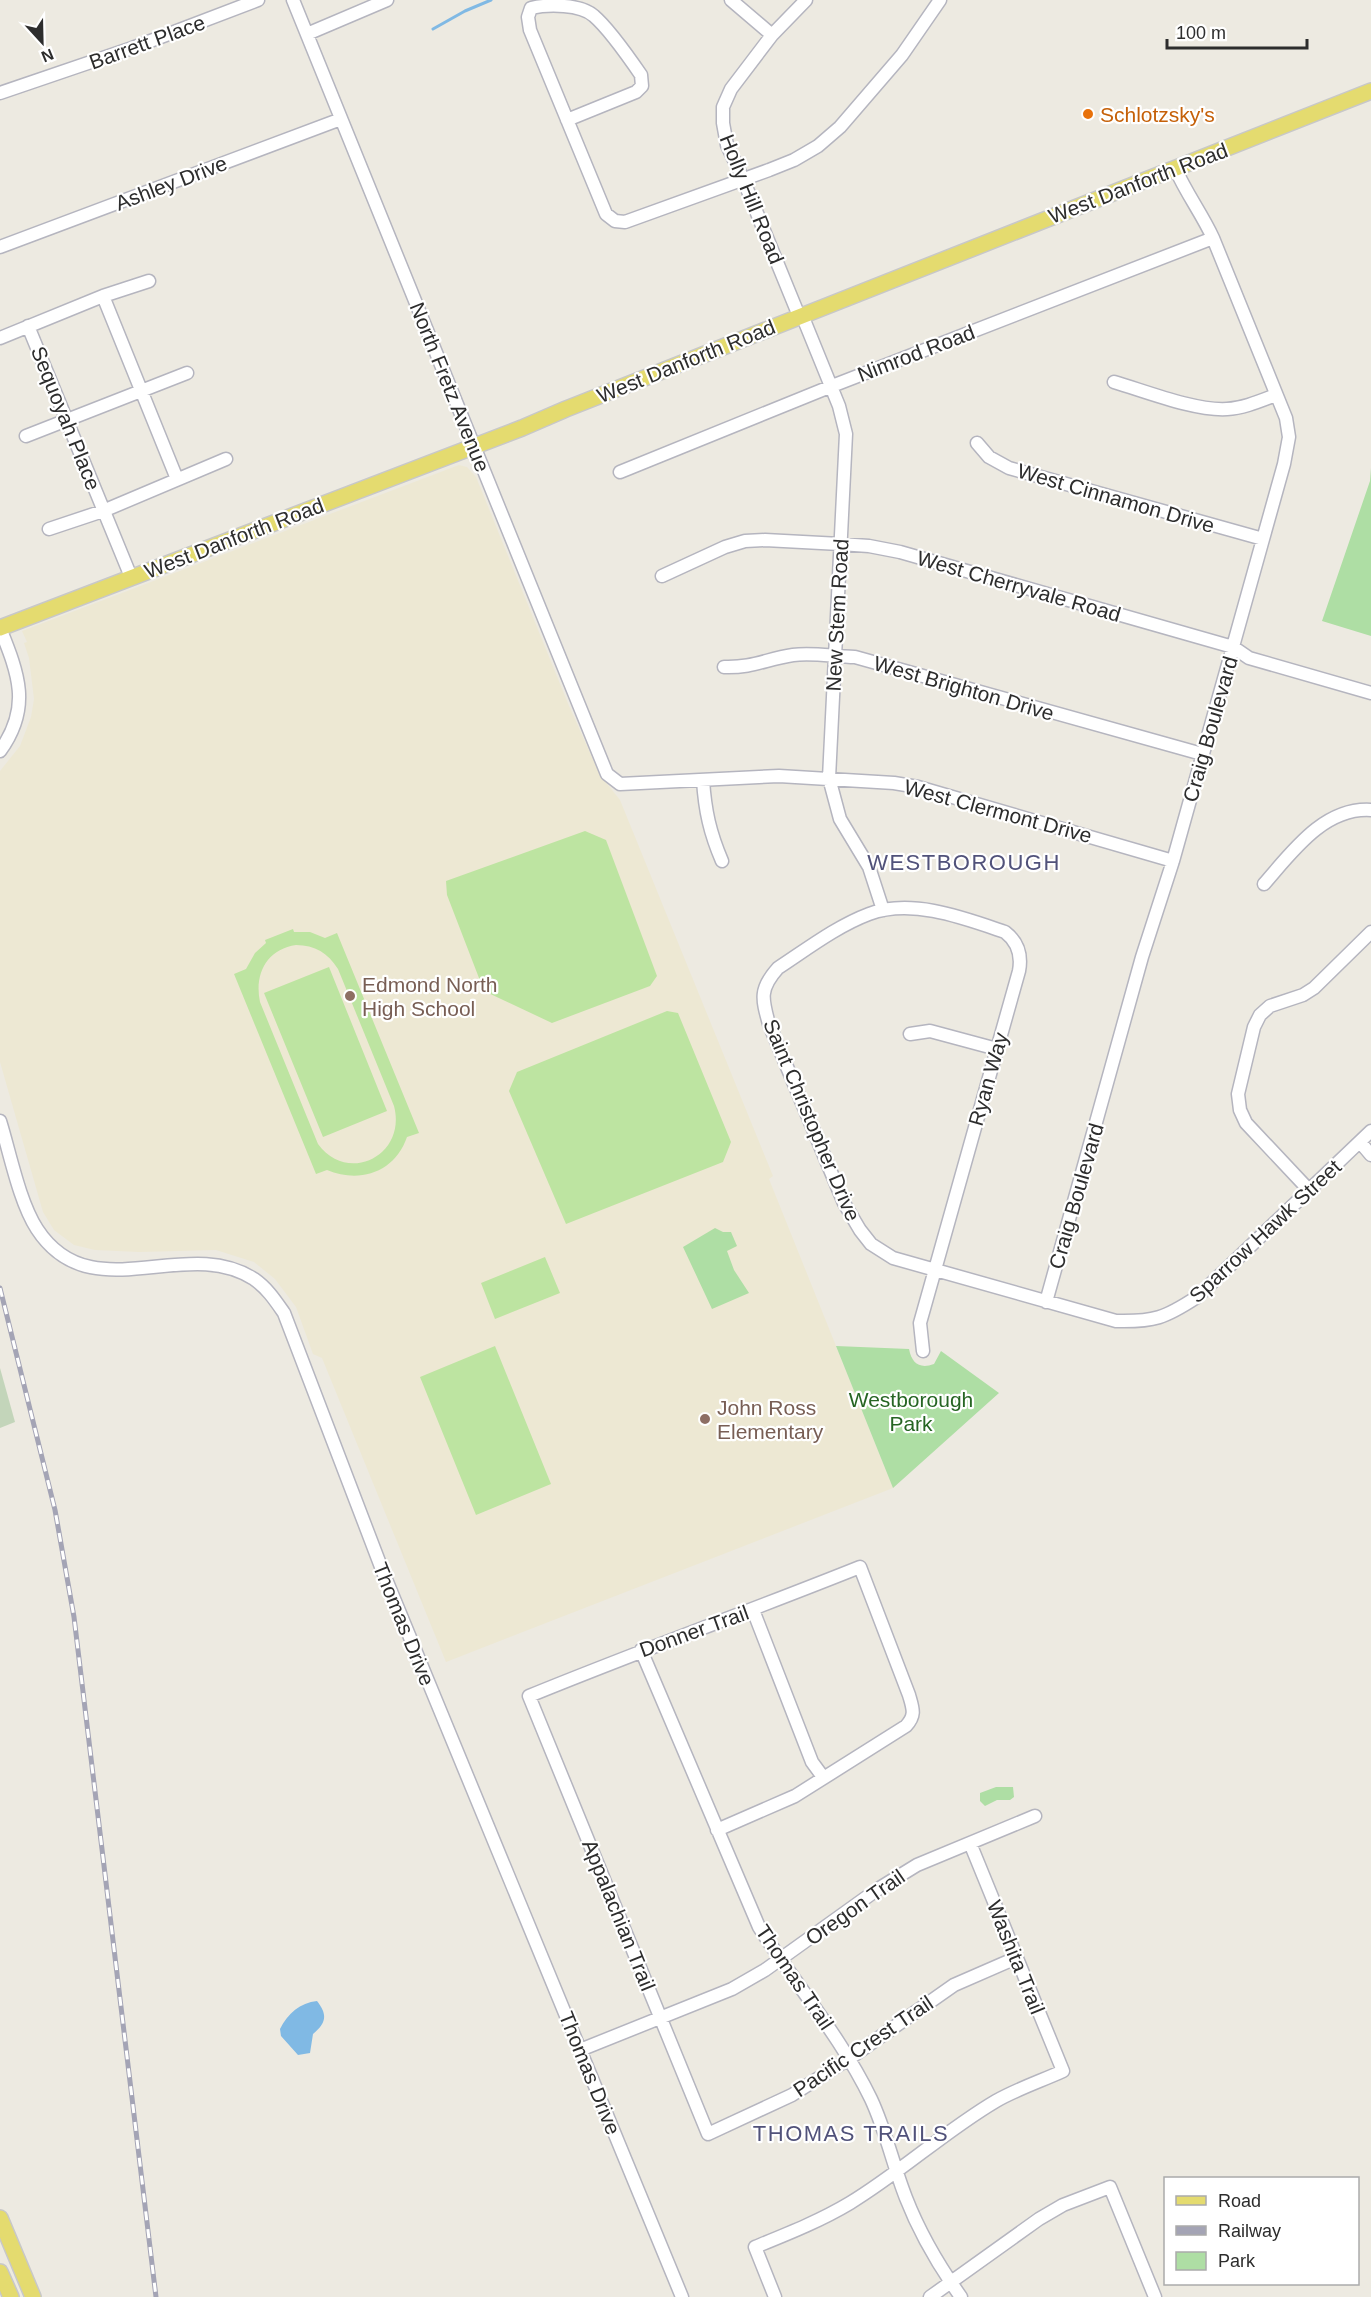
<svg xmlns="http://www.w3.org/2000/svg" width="1371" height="2297" font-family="Arial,sans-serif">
<rect width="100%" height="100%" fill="#edeae1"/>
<path fill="#ede8d3" d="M 459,465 L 467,467 L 476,477 L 569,706 L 600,775 L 620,800 L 773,1176 L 769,1179 L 893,1488 L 446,1662 L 322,1358 L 313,1354 L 296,1307 L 275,1279 L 254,1262 L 216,1250 L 139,1252 L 95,1250 L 74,1245 L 54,1230 L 43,1212 L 0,1062 L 0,771 L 20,746 L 31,717 L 34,699 L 29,658 L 24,643 L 27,642 L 22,631 Z"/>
<path fill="#aedea4" d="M 1371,468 L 1371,636 L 1322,621 L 1370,481 Z
M 715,1228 L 723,1232 L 731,1232 L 737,1246 L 727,1251 L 734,1270 L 749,1293 L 712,1309 L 683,1247 Z
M 836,1346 L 909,1349 C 912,1364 920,1369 934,1364 L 941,1351 L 999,1393 L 893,1488 Z
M 996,1787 L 1013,1787 L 1014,1797 L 1010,1800 L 997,1800 L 985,1806 L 980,1801 L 980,1793 Z"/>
<path fill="#c3d5ba" d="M 0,1368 L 15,1422 L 0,1428 Z"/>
<path fill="#bde4a1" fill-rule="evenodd" d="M 585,831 L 606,840 L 657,976 L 650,986 L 552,1023 L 484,991 L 447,895 L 446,881 Z
M 293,929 L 294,932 L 310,932 L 325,938 L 337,933 L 419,1133 L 407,1137 C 395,1172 360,1184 327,1170 L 316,1174 L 234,974 L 246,969 L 255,953 L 266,943 L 265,940 ZM 296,945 C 315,945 328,953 338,969 L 394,1106 C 407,1155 348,1185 318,1144 L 260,1002 C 254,974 267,949 296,945 Z
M 329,967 L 387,1111 L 323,1137 L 264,993 Z
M 667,1011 L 678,1013 L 731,1142 L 723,1162 L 566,1224 L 509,1091 L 517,1072 Z
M 545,1257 L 560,1293 L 495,1319 L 481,1283 Z
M 495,1346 L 551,1484 L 476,1515 L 420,1377 Z"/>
<path fill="#80b9e4" d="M 317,2001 C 328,2015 326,2023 313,2034 L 310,2053 L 298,2055 L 281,2036 L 280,2029 C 288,2013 300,2003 317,2001 Z"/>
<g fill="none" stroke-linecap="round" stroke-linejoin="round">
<path stroke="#80b9e4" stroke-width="3" d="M 433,29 L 465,11 L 491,0"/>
<defs>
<path id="minor" d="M 293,0 L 607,774 L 620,784 L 779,776 L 894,783 L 918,787 L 1173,861
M 731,0 L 772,35
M 307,34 L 387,0
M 0,93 L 132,48 L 258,0
M 567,120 L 636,92 L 642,86 L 641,75 C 630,59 608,28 594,16 C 581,4 548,4 531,8 L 528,17 L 530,30 L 606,214 L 615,221 L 625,222 L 769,170 L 794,160 L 818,146 L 840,127 L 902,55 L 940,0
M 0,247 L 341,119
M 103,296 L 177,479
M 802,315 L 839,406 L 846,434 L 829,778 L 840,819 L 869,867 L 883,910
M 799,316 L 743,179 L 727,145 L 723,123 L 723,107 L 731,89 L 772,35 L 806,0
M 28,326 L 131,577
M 0,338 L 103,296 L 149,281
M 1114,382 C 1145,391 1195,411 1227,409 C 1244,408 1260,401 1276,395
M 26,436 L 187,373
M 977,443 L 989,457 L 1009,468 L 1263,539
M 620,472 L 832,386 L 1213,238
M 49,529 L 103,511 L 226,459
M 662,576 L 725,547 L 745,541 L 765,540 L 840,544 L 869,546 L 900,552 L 1233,647 L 1249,658 L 1371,693
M 724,667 C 753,668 766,659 793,655 C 813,652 835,657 855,657 L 1202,754
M 0,751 C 32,707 18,673 0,628
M 703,780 C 705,811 710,833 722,861
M 1264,884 C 1292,852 1324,807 1371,810
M 910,1034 L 930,1031 L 997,1049
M 0,1121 C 10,1153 19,1201 37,1229 C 91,1312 185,1234 254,1279 C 267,1288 275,1300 284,1313 L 383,1572 L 682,2297
M 1360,1142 L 1371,1155
M 1309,1190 L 1246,1123 L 1240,1110 L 1238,1094 L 1254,1027 L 1260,1015 L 1270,1006 L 1303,995 L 1314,988 L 1371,932
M 1046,1302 L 1142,957 L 1173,861 L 1284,464 L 1289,437 L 1286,418 L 1213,238 C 1202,214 1186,193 1175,168
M 923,1351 L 920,1323 L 1019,971 C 1022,955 1018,942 1005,932 C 964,918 912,898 869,914 C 837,926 807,949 778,968 C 759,989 762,999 769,1024 L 844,1203 L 860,1230 L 871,1244 L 893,1258 L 1116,1321 C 1154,1322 1165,1318 1197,1297 L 1371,1131
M 753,1610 L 812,1762 L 823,1777
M 641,1650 L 759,1927 C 796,1985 841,2037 871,2099 C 886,2131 893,2165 906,2198 C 920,2234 939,2266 961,2297
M 717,1830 L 795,1796 L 906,1726 C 916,1715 913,1709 909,1695 L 860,1567 C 750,1611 639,1651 529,1696 L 708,2134 L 792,2095 L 850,2058 L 954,1985 L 1016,1958
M 580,2050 L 732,1989 L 765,1970 L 878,1889 L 917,1865 L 1035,1816
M 775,2297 L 755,2247 C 787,2234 820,2221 850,2203 C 901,2172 945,2131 996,2101 C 1017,2089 1041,2081 1063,2071 L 970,1843
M 930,2297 L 1039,2219 L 1063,2205 L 1110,2187 L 1155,2297"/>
<path id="major" d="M 0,628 L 522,428 L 566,409 L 1371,91
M 0,2218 L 33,2297
M 0,2272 L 11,2297"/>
</defs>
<use href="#minor" stroke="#b5b5bf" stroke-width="15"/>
<use href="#major" stroke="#c8c8c8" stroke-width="18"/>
<use href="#minor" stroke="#fff" stroke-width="12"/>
<use href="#major" stroke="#e4db6f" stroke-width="15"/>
<defs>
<path id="rail" d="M 0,1288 L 55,1510 L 74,1617 L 156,2297"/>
</defs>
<use href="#rail" stroke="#a4a4b5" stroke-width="5"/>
<use href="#rail" stroke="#fff" stroke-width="3" stroke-dasharray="9" stroke-linecap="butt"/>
</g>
<circle fill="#e8710a" stroke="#fff" stroke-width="2" cx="1088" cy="114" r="6"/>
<g fill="#8d6e63" stroke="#fff" stroke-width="2">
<circle cx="350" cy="996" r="6"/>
<circle cx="705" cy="1419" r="6"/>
</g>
<g text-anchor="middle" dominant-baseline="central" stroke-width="4.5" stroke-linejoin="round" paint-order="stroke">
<g font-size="21" fill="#2d2d2d" stroke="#fff">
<text transform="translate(147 42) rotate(-20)">Barrett Place</text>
<text transform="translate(171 183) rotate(-21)">Ashley Drive</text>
<text transform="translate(1138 183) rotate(-21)">West Danforth Road</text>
<text transform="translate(752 199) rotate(68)">Holly Hill Road</text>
<text transform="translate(916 353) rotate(-21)">Nimrod Road</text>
<text transform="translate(686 361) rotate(-22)">West Danforth Road</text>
<text transform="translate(450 387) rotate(68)">North Fretz Avenue</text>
<text transform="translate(66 418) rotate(68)">Sequoyah Place</text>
<text transform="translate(1116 498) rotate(16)">West Cinnamon Drive</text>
<text transform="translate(234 538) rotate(-21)">West Danforth Road</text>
<text transform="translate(1019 586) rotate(16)">West Cherryvale Road</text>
<text transform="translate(837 615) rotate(-87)">New Stem Road</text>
<text transform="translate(964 688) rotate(16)">West Brighton Drive</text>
<text transform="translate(1210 729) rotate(-74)">Craig Boulevard</text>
<text transform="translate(998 811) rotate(15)">West Clermont Drive</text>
<text transform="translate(988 1079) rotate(-74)">Ryan Way</text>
<text transform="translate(812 1120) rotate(67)">Saint Christopher Drive</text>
<text transform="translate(1076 1196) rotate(-74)">Craig Boulevard</text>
<text transform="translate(1265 1231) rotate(-43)">Sparrow Hawk Street</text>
<text transform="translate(404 1624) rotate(68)">Thomas Drive</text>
<text transform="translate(694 1631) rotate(-20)">Donner Trail</text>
<text transform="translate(855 1907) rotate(-35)">Oregon Trail</text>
<text transform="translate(619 1915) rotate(68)">Appalachian Trail</text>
<text transform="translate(1016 1957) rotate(68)">Washita Trail</text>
<text transform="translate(795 1977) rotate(56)">Thomas Trail</text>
<text transform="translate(863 2046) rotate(-34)">Pacific Crest Trail</text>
<text transform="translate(590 2073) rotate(68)">Thomas Drive</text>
</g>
<g font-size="21" fill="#c56008" stroke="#fff" text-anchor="start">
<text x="1100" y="114">Schlotzsky's</text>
</g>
<g font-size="21" fill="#785e54" stroke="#fff" text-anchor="start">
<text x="362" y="984">Edmond North<tspan x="362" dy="24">High School</tspan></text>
<text x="717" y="1407">John Ross<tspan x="717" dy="24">Elementary</tspan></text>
</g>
<g font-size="21" fill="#266523" stroke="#fff">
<text x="911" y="1399">Westborough<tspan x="911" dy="24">Park</tspan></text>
</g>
<g font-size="22" letter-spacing="1.5" fill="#51527a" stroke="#fff">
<text x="964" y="862">WESTBOROUGH</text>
<text x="851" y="2133">THOMAS TRAILS</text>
</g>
</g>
<rect x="1164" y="2177" width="195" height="108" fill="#ffffff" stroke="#ababab" stroke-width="1.5"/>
<rect x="1176" y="2196" width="30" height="9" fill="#e4db6f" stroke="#ababab" stroke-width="1.5"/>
<text x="1218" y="2207" font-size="18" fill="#2d2d2d">Road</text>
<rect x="1176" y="2226" width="30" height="9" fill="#a4a4b5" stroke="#ababab" stroke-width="1.5"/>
<text x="1218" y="2237" font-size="18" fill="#2d2d2d">Railway</text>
<rect x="1176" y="2252" width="30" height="18" fill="#aedea4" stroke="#ababab" stroke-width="1.5"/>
<text x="1218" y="2267" font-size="18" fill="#2d2d2d">Park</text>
<g transform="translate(42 42) rotate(158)" stroke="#ffffff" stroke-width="4.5" paint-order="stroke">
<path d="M0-4.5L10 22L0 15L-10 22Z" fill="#2d2d2d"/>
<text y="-9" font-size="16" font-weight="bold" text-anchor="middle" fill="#2d2d2d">N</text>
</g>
<path d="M1167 39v9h140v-9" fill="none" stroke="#2d2d2d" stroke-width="3"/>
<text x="1176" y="39" font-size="18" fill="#2d2d2d" stroke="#ffffff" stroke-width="4.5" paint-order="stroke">100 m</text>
</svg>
